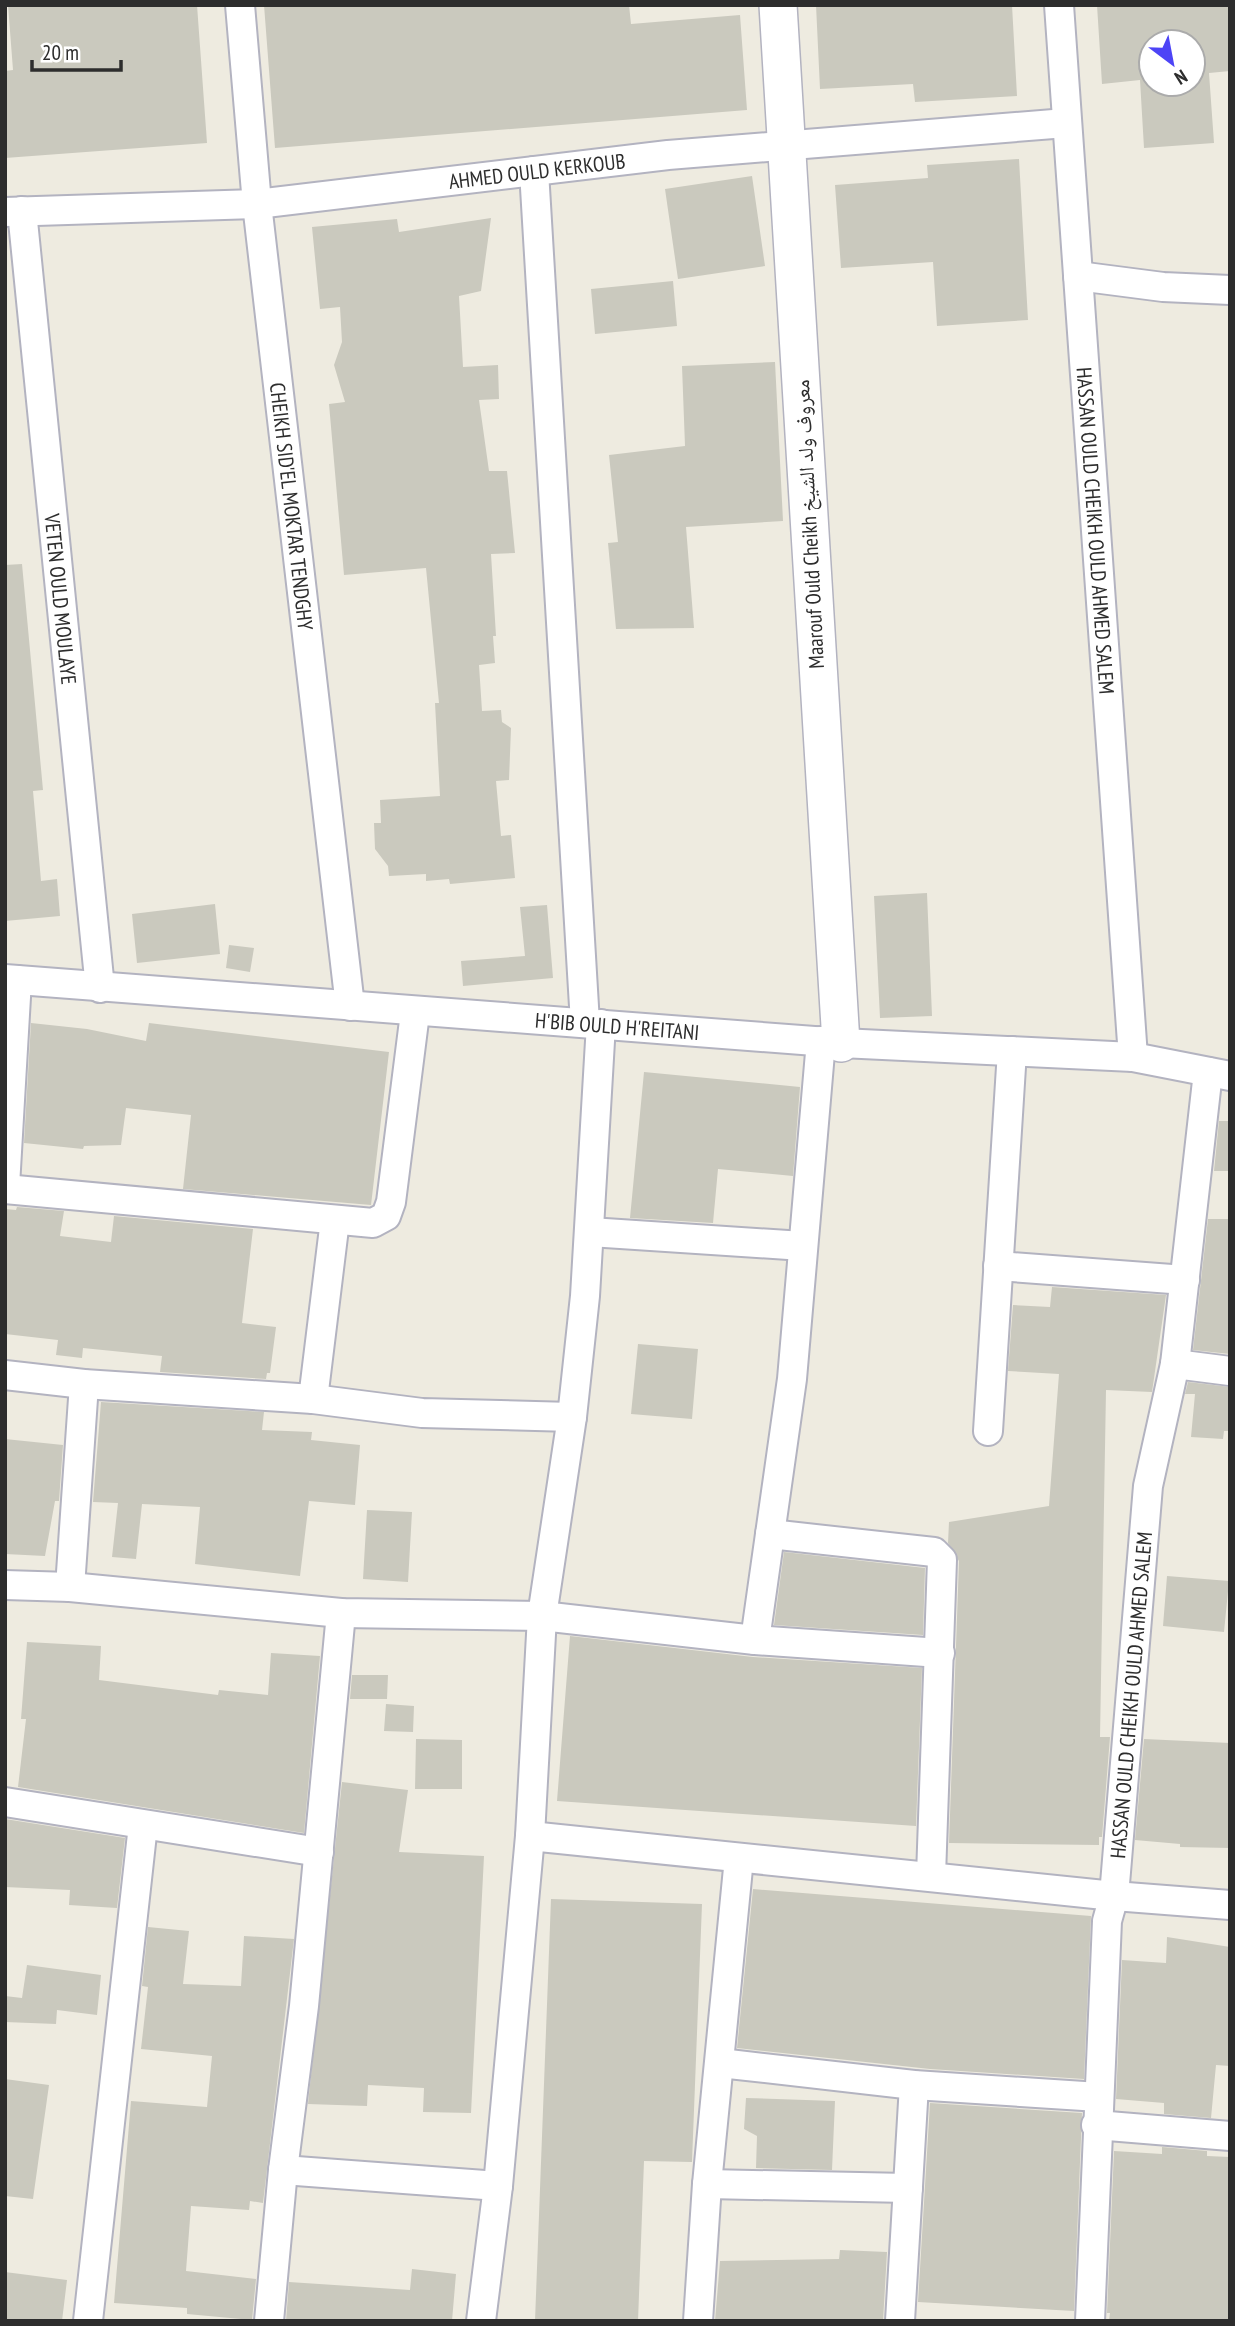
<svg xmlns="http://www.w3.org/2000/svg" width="1235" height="2326" font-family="'PT Sans Narrow','Noto Naskh Arabic',sans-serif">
<rect width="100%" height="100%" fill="#eeebe0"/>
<path fill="#cac9be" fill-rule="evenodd" d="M 8,5 L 197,5 L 207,143 L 5,158 L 5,71 L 13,70 Z
M 264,5 L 629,5 L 631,24 L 740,15 L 747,110 L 275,148 Z
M 816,5 L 1012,5 L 1017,96 L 915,102 L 913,84 L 820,89 Z
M 1097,5 L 1230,5 L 1230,71 L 1209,73 L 1214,143 L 1144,148 L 1140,80 L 1102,84 ZM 1151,42 L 1193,42 L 1193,84 L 1151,84 Z
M 1019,159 L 1028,320 L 937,326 L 933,262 L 841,268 L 835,185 L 928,178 L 927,165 Z
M 752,176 L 765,266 L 678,279 L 665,189 Z
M 491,218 L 481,291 L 459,296 L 463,367 L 498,365 L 499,399 L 479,400 L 489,471 L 507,471 L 515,553 L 491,554 L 496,636 L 493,636 L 495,663 L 479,665 L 482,711 L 501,710 L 502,722 L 511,728 L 509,780 L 496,781 L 501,836 L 511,835 L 515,878 L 450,884 L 449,879 L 426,881 L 426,874 L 389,876 L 388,866 L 375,849 L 374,823 L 381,823 L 380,800 L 440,796 L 435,703 L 439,703 L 426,568 L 344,575 L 329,404 L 345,402 L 334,365 L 342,342 L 340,307 L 320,309 L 312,227 L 397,219 L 399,232 Z
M 673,281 L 677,326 L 595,334 L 591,289 Z
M 775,362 L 783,521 L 686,527 L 694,628 L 616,629 L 608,543 L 618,542 L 609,455 L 685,446 L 682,366 Z
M 22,564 L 43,790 L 33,791 L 41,881 L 57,879 L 60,916 L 5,921 L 5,565 Z
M 927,893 L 932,1016 L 880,1018 L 874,896 Z
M 215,904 L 220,954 L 137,963 L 132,914 Z
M 547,905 L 553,978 L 463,986 L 461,961 L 525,956 L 520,907 Z
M 229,945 L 254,948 L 250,972 L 226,968 Z
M 31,1023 L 87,1029 L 146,1041 L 149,1023 L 389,1052 L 371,1205 L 183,1189 L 191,1115 L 126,1108 L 121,1145 L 84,1146 L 83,1149 L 24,1143 Z
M 644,1072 L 800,1087 L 793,1176 L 718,1169 L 713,1223 L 630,1218 Z
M 1219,1121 L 1230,1121 L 1230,1171 L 1214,1171 Z
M 17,1207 L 64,1211 L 60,1236 L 111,1242 L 114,1216 L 253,1229 L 242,1323 L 276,1327 L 270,1373 L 267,1373 L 266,1379 L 160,1372 L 162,1356 L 83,1348 L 82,1358 L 56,1355 L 58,1340 L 5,1334 L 5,1209 L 16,1210 Z
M 1208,1219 L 1230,1219 L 1230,1354 L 1193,1350 Z
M 1052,1287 L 1166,1295 L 1152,1392 L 1106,1390 L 1100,1737 L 1110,1737 L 1102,1837 L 1099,1837 L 1099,1845 L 949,1843 L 959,1561 L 948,1543 L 949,1522 L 1049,1506 L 1059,1374 L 1008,1371 L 1013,1305 L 1050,1307 Z
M 638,1344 L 698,1349 L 692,1419 L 631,1414 Z
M 1188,1382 L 1230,1387 L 1230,1431 L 1224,1431 L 1223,1439 L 1191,1437 L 1195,1394 L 1185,1394 Z
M 101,1402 L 264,1412 L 262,1430 L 312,1432 L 311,1440 L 360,1445 L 355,1505 L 309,1501 L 300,1576 L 195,1564 L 200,1507 L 142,1504 L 136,1559 L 112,1557 L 118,1503 L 93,1502 Z
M 5,1439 L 63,1445 L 59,1501 L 55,1501 L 45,1556 L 5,1554 Z
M 367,1510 L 412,1512 L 408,1582 L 363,1579 Z
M 784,1552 L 925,1568 L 923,1635 L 774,1625 Z
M 1167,1576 L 1229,1581 L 1224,1632 L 1163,1626 Z
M 570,1636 L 753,1657 L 922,1668 L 916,1826 L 557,1801 Z
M 27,1642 L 101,1646 L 99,1680 L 218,1695 L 219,1690 L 268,1695 L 271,1653 L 320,1656 L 304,1833 L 18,1787 L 26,1719 L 21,1719 Z
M 352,1675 L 388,1675 L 387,1699 L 350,1699 Z
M 386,1704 L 414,1706 L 413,1732 L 384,1731 Z
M 416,1739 L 462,1740 L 462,1789 L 415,1789 Z
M 1144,1739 L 1230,1743 L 1230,1848 L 1180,1847 L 1180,1844 L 1135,1840 Z
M 342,1782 L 408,1790 L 399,1852 L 484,1856 L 471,2113 L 423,2112 L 424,2088 L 368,2085 L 367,2106 L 308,2104 Z
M 5,1819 L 125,1838 L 117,1908 L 69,1905 L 70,1890 L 5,1887 Z
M 753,1889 L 1091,1916 L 1084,2079 L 930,2069 L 737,2048 Z
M 551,1899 L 702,1904 L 692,2162 L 644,2161 L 638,2321 L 535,2321 Z
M 148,1927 L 189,1931 L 183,1984 L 241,1986 L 244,1936 L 294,1939 L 263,2203 L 250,2201 L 249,2210 L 191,2206 L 186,2271 L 256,2279 L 252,2320 L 187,2314 L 187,2308 L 114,2303 L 131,2101 L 207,2107 L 212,2056 L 141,2049 L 148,1987 L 142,1986 Z
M 1167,1937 L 1230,1947 L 1230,2066 L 1216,2065 L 1211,2118 L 1164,2114 L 1164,2103 L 1116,2099 L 1122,1960 L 1166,1963 Z
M 27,1965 L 101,1975 L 97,2015 L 57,2010 L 56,2024 L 5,2022 L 5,1996 L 22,1998 Z
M 5,2079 L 49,2085 L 33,2199 L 5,2196 Z
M 746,2098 L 835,2101 L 832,2170 L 756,2168 L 757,2136 L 744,2129 Z
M 930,2103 L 1082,2113 L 1074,2311 L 918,2302 Z
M 1162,2147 L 1207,2151 L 1207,2156 L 1230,2157 L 1230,2321 L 1109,2321 L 1110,2313 L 1107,2313 L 1114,2151 L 1162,2154 Z
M 840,2250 L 887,2252 L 883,2321 L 715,2321 L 720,2261 L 839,2259 Z
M 412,2269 L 456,2274 L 452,2321 L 286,2321 L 289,2282 L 410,2290 Z
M 5,2272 L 67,2280 L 62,2321 L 5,2321 Z"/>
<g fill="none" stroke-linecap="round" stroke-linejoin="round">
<defs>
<g id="minor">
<path id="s1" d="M 240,5 L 257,204 L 350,1006"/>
<path id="s2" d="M 1059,5 L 1133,1057"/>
<path d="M 534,171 L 585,1023"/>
<path id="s3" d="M 22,211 L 100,988"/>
<path id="s4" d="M 5,212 L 257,204 L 668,155 L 1066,123"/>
<path d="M 1078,276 L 1163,287 L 1230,290"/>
<path id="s5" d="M 5,979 L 841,1043 L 1133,1057 L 1230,1076"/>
<path d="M 5,1186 L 17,980"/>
<path d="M 5,1189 L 373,1223 L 386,1216 L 391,1202 L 415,1013"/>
<path d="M 590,1232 L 803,1246"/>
<path d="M 998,1266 L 1185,1280"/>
<path d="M 1175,1364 L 1230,1371"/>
<path d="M 5,1375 L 84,1384 L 313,1399 L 422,1413 L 572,1417"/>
<path d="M 313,1399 L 335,1220"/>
<path d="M 988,1431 L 1012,1051"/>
<path d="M 770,1534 L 934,1552 L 942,1560 L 931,1876"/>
<path d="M 5,1585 L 70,1587 L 341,1613 L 542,1616 L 755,1640 L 940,1653"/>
<path d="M 70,1587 L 84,1384"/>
<path d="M 755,1640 L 792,1379 L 821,1041"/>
<path d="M 5,1802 L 319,1852"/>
<path d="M 530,1836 L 1114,1896 L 1230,1905"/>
<path d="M 720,2063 L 914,2085 L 1099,2097"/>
<path d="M 1096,2125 L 1230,2136"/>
<path d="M 283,2170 L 498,2186"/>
<path d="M 707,2184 L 908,2188"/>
<path d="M 88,2321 L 143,1825"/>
<path d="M 269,2321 L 283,2170 L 304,2006 L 341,1613"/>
<path d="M 481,2321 L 498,2186 L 530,1836 L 542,1616 L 572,1417 L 585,1296 L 601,1024"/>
<path d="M 698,2321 L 707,2184 L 739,1858"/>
<path d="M 900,2321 L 914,2085"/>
<path id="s6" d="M 1090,2321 L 1107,1921 L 1114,1896 L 1148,1486 L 1175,1364 L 1208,1072"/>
</g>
<path id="tertiary" d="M 778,5 L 841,1043"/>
</defs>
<use href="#minor" stroke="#b3b3c0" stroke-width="32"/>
<use href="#tertiary" stroke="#b3b3c0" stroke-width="40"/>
<use href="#minor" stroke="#fff" stroke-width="28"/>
<use href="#tertiary" stroke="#fff" stroke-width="37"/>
</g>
<g text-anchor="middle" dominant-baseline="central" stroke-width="5" stroke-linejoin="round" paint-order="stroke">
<g font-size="21" fill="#2d2d2d" stroke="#fff">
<text stroke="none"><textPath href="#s4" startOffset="534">AHMED OULD KERKOUB</textPath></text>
<text stroke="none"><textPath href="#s1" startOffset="504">CHEIKH SID'EL MOKTAR TENDGHY</textPath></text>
<text transform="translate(809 524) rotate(-93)">Maarouf Ould Cheikh معروف ولد الشيخ</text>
<text stroke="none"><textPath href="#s2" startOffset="527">HASSAN OULD CHEIKH OULD AHMED SALEM</textPath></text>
<text stroke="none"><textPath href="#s3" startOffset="390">VETEN OULD MOULAYE</textPath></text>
<text stroke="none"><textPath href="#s5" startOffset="614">H'BIB OULD H'REITANI</textPath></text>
<text stroke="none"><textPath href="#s6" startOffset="628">HASSAN OULD CHEIKH OULD AHMED SALEM</textPath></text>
</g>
</g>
<rect width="1235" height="2326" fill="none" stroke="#2d2d2d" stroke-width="14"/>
<g transform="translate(1172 63) rotate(148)"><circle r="33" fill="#ffffff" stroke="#ababab" stroke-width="2"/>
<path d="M0-5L12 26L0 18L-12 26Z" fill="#4d44f6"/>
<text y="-10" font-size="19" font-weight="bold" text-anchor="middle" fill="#2d2d2d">N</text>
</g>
<path d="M32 60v10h89v-10" fill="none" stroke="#2d2d2d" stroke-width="3.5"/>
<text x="42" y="60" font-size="21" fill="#2d2d2d" stroke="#ffffff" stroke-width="5" paint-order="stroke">20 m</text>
</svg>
